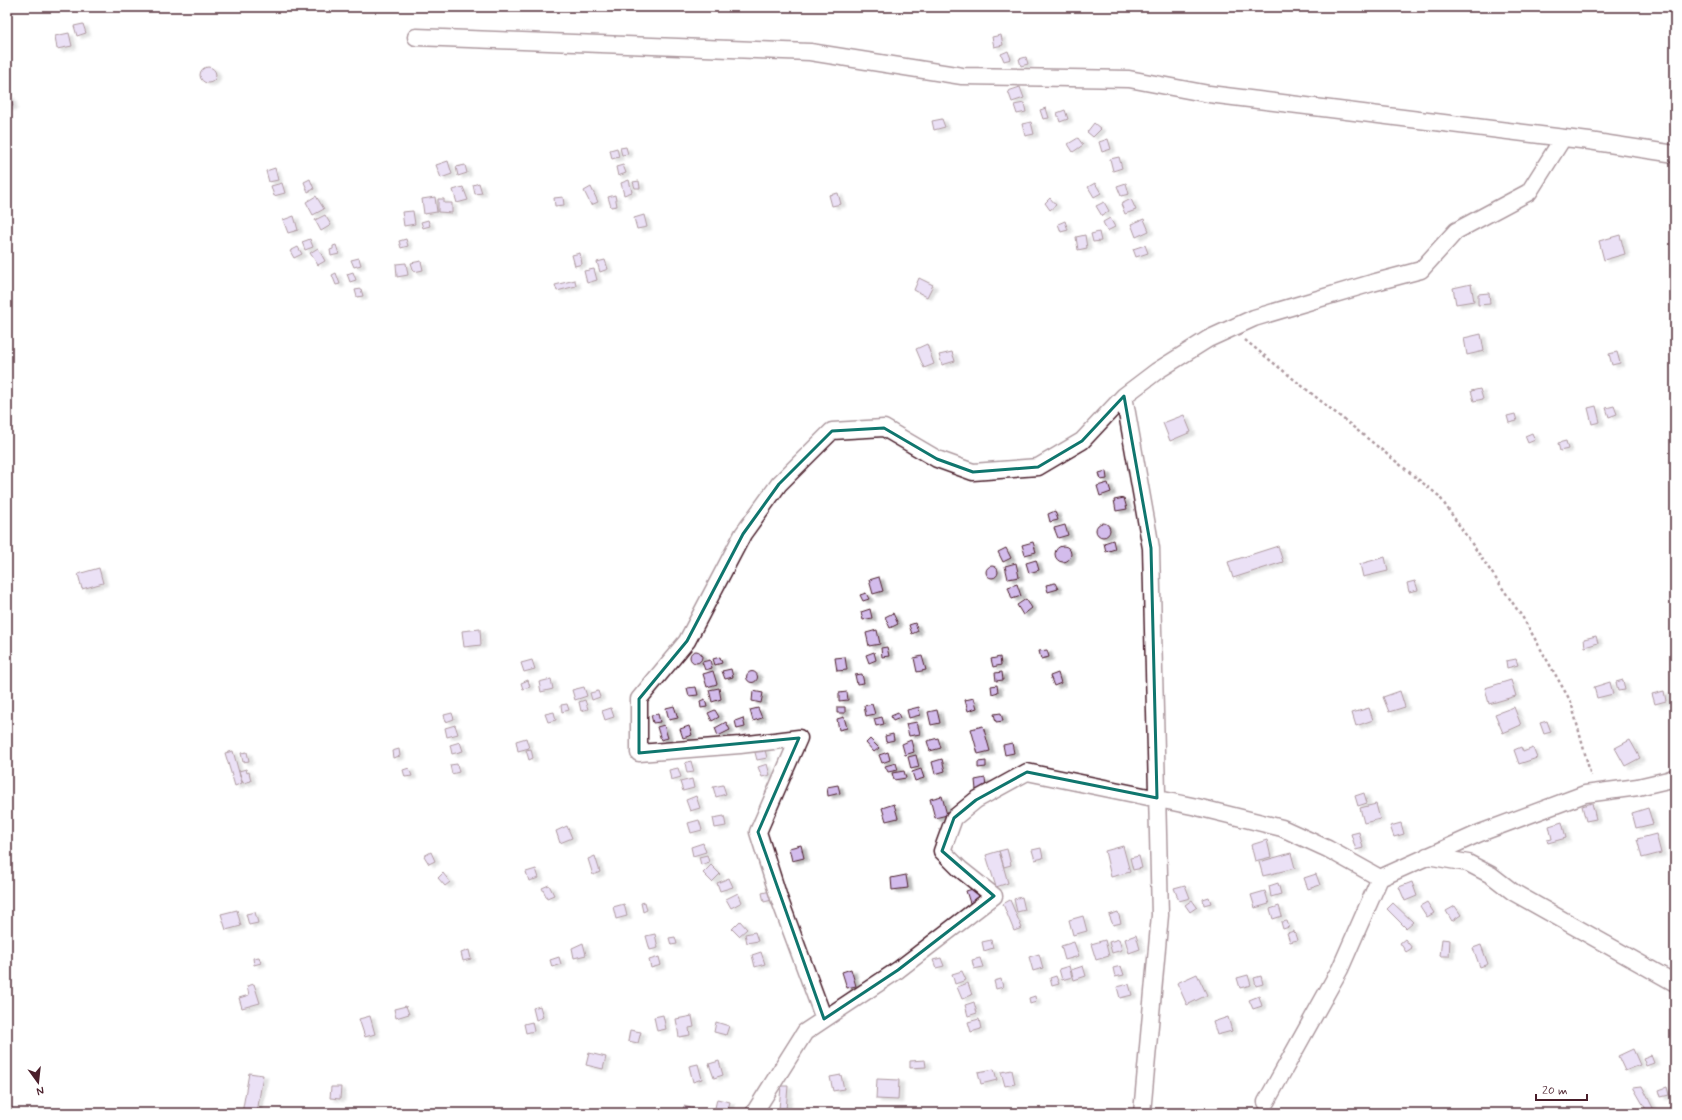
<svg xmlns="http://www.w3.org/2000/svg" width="1682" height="1120" font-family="Mynerve,sans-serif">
<defs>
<filter id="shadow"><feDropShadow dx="4.5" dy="2.5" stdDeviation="1" flood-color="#0004"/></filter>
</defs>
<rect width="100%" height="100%" fill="#fff"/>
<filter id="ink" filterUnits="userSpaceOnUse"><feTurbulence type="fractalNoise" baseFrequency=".025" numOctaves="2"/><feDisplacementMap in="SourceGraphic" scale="8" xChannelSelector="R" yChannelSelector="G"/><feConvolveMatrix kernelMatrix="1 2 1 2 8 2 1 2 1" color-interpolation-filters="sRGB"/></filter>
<g filter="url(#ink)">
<path fill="#d3bcec" stroke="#4a1f2b" filter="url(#shadow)" d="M 83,24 L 86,33 L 77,36 L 74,26 Z
M 69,33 L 72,46 L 57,49 L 55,36 Z
M 1001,35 L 1003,45 L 994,47 L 992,37 Z
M 1008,51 L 1011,59 L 1004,61 L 1001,54 Z
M 1026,57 L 1028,64 L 1021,66 L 1019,59 Z
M200 75a8 8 0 1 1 16 0a8 8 0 1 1-16 0Z
M 1020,87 L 1024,98 L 1012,102 L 1008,91 Z
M 10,96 L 13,106 L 7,108 L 7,97 Z
M 1024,103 L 1026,112 L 1017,114 L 1014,105 Z
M 1046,108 L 1049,118 L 1043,119 L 1040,110 Z
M 1065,110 L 1068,119 L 1060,122 L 1057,113 Z
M 942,119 L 945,127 L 934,130 L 932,121 Z
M 1031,122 L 1034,134 L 1025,136 L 1022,124 Z
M 1094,123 L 1101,129 L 1093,137 L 1087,132 Z
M 1078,138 L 1083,145 L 1073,152 L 1068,144 Z
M 1108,139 L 1111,149 L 1102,152 L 1099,142 Z
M 626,147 L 628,154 L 622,155 L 620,148 Z
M 617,148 L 619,157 L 612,159 L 610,150 Z
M 1119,157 L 1122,168 L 1113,171 L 1110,159 Z
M 448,161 L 452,174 L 441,178 L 436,165 Z
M 465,165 L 467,173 L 458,176 L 456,167 Z
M 623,165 L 626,173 L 618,176 L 616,167 Z
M 275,168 L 278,180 L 269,182 L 266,171 Z
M 310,179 L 314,189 L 308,192 L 304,182 Z
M 629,180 L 632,192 L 624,195 L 621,183 Z
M 639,181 L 640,188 L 635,188 L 633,182 Z
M 282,183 L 285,193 L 274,196 L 271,186 Z
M 479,183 L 482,193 L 475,194 L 473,185 Z
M 1095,183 L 1101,193 L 1094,197 L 1088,187 Z
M 1126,183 L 1129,194 L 1121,196 L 1117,186 Z
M 463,187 L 468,200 L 457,203 L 453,190 Z
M 591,187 L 598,202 L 591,205 L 584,191 Z
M 838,193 L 841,204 L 832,206 L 829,195 Z
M 615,195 L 617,206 L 611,207 L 608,197 Z
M 316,196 L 324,209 L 313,215 L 306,202 Z
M 435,197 L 437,212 L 424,214 L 422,199 Z
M 563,197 L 564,205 L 555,206 L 554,198 Z
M 1050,198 L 1056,205 L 1050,210 L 1045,203 Z
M 438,199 L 444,199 L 444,203 L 452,203 L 452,213 L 438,212 Z
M 1131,199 L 1136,210 L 1125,214 L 1121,204 Z
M 1104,202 L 1109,211 L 1102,216 L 1096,206 Z
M 413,211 L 415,224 L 404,226 L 402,212 Z
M 325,215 L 331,225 L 321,231 L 315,220 Z
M 644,215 L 647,227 L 637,229 L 634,218 Z
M 294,216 L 298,230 L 288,233 L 283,220 Z
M 1110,218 L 1115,227 L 1107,231 L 1103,222 Z
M 1144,219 L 1149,231 L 1136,237 L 1131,224 Z
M 428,220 L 430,226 L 423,228 L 421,222 Z
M 1065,221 L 1068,230 L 1061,232 L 1058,224 Z
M 1099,232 L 1101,241 L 1093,242 L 1091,234 Z
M 1085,235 L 1087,248 L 1078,250 L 1076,237 Z
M 1620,235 L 1625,254 L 1604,260 L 1599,241 Z
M 310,239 L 313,247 L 305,250 L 302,242 Z
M 406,239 L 408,246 L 401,248 L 399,241 Z
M 336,245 L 339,254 L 331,256 L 330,250 L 333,249 L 333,246 Z
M 1145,245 L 1148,253 L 1136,257 L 1133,249 Z
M 298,247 L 302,254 L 294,258 L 290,251 Z
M 318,248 L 325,261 L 318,265 L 310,253 Z
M 580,253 L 582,264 L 575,266 L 572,255 Z
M 359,258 L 361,265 L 354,267 L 351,260 Z
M 605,260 L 608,269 L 600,272 L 597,262 Z
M 421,261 L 423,270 L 414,272 L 411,263 Z
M 406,263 L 408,275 L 397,277 L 396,264 Z
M 594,269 L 597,280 L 587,283 L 584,271 Z
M 353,272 L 356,280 L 350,282 L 347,274 Z
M 336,273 L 340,284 L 336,285 L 332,275 Z
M 919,278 L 933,285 L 927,297 L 914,290 Z
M 575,280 L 576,286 L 557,291 L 555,285 Z
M 1471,284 L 1474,301 L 1456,304 L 1453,288 Z
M 361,289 L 363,296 L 357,297 L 355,290 Z
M 1489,293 L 1490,304 L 1478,305 L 1478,294 Z
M 1481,334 L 1484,351 L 1467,355 L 1464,338 Z
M 927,344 L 934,364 L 924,368 L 916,349 Z
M 952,352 L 955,361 L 942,365 L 939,355 Z
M 1617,352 L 1620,363 L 1612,365 L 1609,354 Z
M 1480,389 L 1483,399 L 1474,401 L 1471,391 Z
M 1596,406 L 1600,422 L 1592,424 L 1588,408 Z
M 1614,406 L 1617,414 L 1609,417 L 1606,408 Z
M 1515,414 L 1517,421 L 1509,423 L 1507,416 Z
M 1184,415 L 1191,432 L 1170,441 L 1163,423 Z
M 1532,433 L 1535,440 L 1528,443 L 1525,436 Z
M 1566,441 L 1568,449 L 1560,451 L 1558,443 Z
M 1106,471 L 1107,479 L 1101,480 L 1099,473 Z
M 1108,483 L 1111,492 L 1100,496 L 1097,486 Z
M 1124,498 L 1127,509 L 1116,511 L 1114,500 Z
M 1055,511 L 1058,520 L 1050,522 L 1048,514 Z
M1096 530a7 7 0 1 1 14 0a7 7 0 1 1-14 0Z
M 1065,525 L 1068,535 L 1058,538 L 1054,528 Z
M 1113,540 L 1115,549 L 1106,552 L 1104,543 Z
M 1033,542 L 1036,552 L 1025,555 L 1022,545 Z
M 1278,546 L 1283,562 L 1233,578 L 1228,562 Z
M1055 554a8 8 0 1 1 16 0a8 8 0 1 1-16 0Z
M 1006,548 L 1011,558 L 1003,562 L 998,552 Z
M 1385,557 L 1388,571 L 1363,577 L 1360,564 Z
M 1036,560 L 1039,570 L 1029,573 L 1026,563 Z
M 1016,563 L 1019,577 L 1008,579 L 1005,566 Z
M986 572a6 6 0 1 1 12 0a6 6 0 1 1-12 0Z
M 99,568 L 103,583 L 82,589 L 78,574 Z
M 879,577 L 883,591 L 873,594 L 869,580 Z
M 1415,581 L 1418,590 L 1409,592 L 1407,583 Z
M 1055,583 L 1058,589 L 1048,592 L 1046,585 Z
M 1017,584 L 1021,596 L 1012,599 L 1008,587 Z
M 866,593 L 869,599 L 863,601 L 860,595 Z
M 1026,599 L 1032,608 L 1023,615 L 1017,605 Z
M 870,609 L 872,618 L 863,620 L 861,612 Z
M 893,613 L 898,624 L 890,628 L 885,617 Z
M 915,623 L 918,631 L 912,634 L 909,625 Z
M 480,629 L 481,645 L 464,647 L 462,631 Z
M 877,630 L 880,644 L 869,646 L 866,633 Z
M 1596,636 L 1598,643 L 1585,647 L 1584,639 Z
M 887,647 L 889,656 L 882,657 L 881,648 Z
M 1047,650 L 1049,657 L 1041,659 L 1039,651 Z
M690 657a6 6 0 1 1 12 0a6 6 0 1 1-12 0Z
M 874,652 L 876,660 L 869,663 L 866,655 Z
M 922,656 L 926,670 L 917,672 L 914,658 Z
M 720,657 L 722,663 L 715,665 L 713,659 Z
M 845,657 L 847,670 L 837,671 L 835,658 Z
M 1000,657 L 1001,665 L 993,667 L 991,659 Z
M 1516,659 L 1518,665 L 1507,668 L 1506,661 Z
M 532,660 L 535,669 L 524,672 L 521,663 Z
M 710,660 L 712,668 L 705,670 L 702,662 Z
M 731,669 L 733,677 L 725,679 L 722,671 Z
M 713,671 L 717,684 L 707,687 L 703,674 Z
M746.5 677a5.5 5.5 0 1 1 11 0a5.5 5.5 0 1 1-11 0Z
M 1002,672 L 1003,680 L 996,681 L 995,673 Z
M 1058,673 L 1061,683 L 1054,686 L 1050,676 Z
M 862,674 L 864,683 L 857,684 L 855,675 Z
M 551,679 L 553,689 L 541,692 L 539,682 Z
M 528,680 L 530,687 L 523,689 L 521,683 Z
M 1511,680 L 1516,696 L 1489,704 L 1485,688 Z
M 1623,680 L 1625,690 L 1618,691 L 1616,682 Z
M 1610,682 L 1613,694 L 1597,698 L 1594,687 Z
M 997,685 L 998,692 L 992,694 L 991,686 Z
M 584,687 L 587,696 L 575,700 L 572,690 Z
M 696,687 L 698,695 L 689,696 L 687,688 Z
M 719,688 L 721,699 L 712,702 L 709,690 Z
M 598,691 L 600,697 L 592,700 L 590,693 Z
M 753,691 L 763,693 L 761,703 L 752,701 Z
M 1400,691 L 1405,707 L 1389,712 L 1383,697 Z
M 1664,691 L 1666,701 L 1655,704 L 1652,694 Z
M 847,692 L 848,700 L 839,701 L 839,693 Z
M 974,698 L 977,708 L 968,711 L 965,700 Z
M 705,699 L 707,707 L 701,708 L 700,701 Z
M 585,700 L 588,709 L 581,711 L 579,702 Z
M 567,704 L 569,710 L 562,712 L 561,705 Z
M 872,704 L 875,714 L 866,716 L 864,706 Z
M 674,706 L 678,718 L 669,720 L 666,708 Z
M 837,707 L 845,707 L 845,713 L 837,713 Z
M 919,707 L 920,715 L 909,718 L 907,710 Z
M 1514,707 L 1521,725 L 1503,733 L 1495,714 Z
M 611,708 L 614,717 L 605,720 L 602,711 Z
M 758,708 L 762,718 L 753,721 L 750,710 Z
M 1369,708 L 1373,720 L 1356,726 L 1352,713 Z
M 715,710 L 719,717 L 712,721 L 708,713 Z
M 937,710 L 940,723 L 931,725 L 928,712 Z
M 554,712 L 556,720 L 548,722 L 545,714 Z
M 452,713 L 454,719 L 446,722 L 444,715 Z
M 898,713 L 900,718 L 893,721 L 891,716 Z
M 1001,713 L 1003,721 L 996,722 L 994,714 Z
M 658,714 L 660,722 L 653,723 L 651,715 Z
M 844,717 L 847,728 L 839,730 L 837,719 Z
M 882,717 L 884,724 L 876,726 L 874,719 Z
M 743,718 L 745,727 L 737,729 L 735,721 Z
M 1547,721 L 1551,732 L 1544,734 L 1540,723 Z
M 726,722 L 730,730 L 718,736 L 715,728 Z
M 917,722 L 920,734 L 909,736 L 906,724 Z
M 455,725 L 458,734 L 447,737 L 445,728 Z
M 664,725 L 668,738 L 661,740 L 657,727 Z
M 689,726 L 692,735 L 683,738 L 680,729 Z
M 983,726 L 990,751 L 978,754 L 971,729 Z
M 893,734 L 894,740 L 886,742 L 885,736 Z
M 526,738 L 529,748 L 518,751 L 516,741 Z
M 938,738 L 941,748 L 930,751 L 927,741 Z
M 870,739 L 879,748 L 874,752 L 866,743 Z
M 911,740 L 914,752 L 905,755 L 902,744 Z
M 1630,740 L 1640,758 L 1625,766 L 1615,748 Z
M 460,742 L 463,751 L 452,754 L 450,745 Z
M 1012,743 L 1014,753 L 1005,755 L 1003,745 Z
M 764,746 L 767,758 L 757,760 L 754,749 Z
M 1521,747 L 1523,752 L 1533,748 L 1537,758 L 1519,764 L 1514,750 Z
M 399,749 L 400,756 L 393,758 L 392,751 Z
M 531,749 L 533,758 L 529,760 L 526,750 Z
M 233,751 L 242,783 L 235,786 L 225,753 Z
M 247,752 L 249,761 L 243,762 L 241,753 Z
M 888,752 L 890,760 L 882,763 L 879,755 Z
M 916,755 L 919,767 L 911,769 L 908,757 Z
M 942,759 L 945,771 L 935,774 L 932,762 Z
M 691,761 L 694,772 L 687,773 L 685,763 Z
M 986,761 L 986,767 L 978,768 L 978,762 Z
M 896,763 L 898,770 L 888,772 L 885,766 Z
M 457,764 L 459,772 L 452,774 L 450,765 Z
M 767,764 L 770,775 L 762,777 L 758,767 Z
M 409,768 L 412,776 L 405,777 L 403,770 Z
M 678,768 L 681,777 L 671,780 L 669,770 Z
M 246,769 L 247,773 L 249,772 L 251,781 L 243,783 L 239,771 Z
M 921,769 L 924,778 L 915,781 L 912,772 Z
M 904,771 L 906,778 L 894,780 L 892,773 Z
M 985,778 L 986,788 L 976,790 L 975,780 Z
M 692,779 L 694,788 L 683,791 L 680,782 Z
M 723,785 L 726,794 L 716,797 L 713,787 Z
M 838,785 L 840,793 L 828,796 L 827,787 Z
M 1364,793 L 1367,803 L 1358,806 L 1355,796 Z
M 696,796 L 700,808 L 690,811 L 686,800 Z
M 942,796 L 947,815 L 935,818 L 930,799 Z
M 1592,803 L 1596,819 L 1586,821 L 1582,806 Z
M 894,804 L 898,818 L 886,821 L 882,808 Z
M 1376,804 L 1380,819 L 1364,823 L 1360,808 Z
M 1648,808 L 1653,824 L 1636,828 L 1632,813 Z
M 724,816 L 726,826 L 715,828 L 713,818 Z
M 699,820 L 702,830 L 691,833 L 688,823 Z
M 1562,822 L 1566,838 L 1548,843 L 1547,840 L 1552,839 L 1549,826 Z
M 1401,823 L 1404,834 L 1394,837 L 1390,826 Z
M 567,826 L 572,838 L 560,843 L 556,831 Z
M 1359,832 L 1363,848 L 1356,850 L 1351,834 Z
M 1656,834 L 1661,853 L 1642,858 L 1637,839 Z
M 1267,840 L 1271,857 L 1255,861 L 1251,845 Z
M 703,843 L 706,852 L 693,856 L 691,847 Z
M 801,845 L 804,858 L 792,861 L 789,848 Z
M 1123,846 L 1130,872 L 1111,877 L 1105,851 Z
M 1041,848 L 1043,858 L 1035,860 L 1032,850 Z
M 1007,849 L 1011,865 L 1004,867 L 999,851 Z
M 999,851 L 1008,883 L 996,887 L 986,855 Z
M 431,852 L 435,861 L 429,864 L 424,856 Z
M 1291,853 L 1295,868 L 1263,876 L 1259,862 Z
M 707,855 L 709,862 L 701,865 L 699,857 Z
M 595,856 L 600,872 L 593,875 L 588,859 Z
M 1139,856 L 1142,868 L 1133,870 L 1130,858 Z
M 711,865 L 720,874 L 712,882 L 703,873 Z
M 536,869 L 539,878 L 529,881 L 526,872 Z
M 443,873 L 450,882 L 445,886 L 438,878 Z
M 1316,874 L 1320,885 L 1308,889 L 1304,878 Z
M 906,875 L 908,888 L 892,890 L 891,878 Z
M 729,878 L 733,887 L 720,891 L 717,883 Z
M 1412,882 L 1417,896 L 1405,901 L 1399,887 Z
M 1278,883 L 1281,894 L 1271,897 L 1269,886 Z
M 549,885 L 554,895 L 547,898 L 542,888 Z
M 1185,885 L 1190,898 L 1179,901 L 1174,888 Z
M 976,888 L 980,899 L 970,903 L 966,891 Z
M 774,890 L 776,899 L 764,902 L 762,893 Z
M 1265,891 L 1269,904 L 1255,908 L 1251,895 Z
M 738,893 L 742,902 L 731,908 L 726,899 Z
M 1022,897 L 1025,910 L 1017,912 L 1014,899 Z
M 1209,897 L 1211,903 L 1204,905 L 1203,899 Z
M 1010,900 L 1022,928 L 1014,931 L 1003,904 Z
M 1192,900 L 1197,907 L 1190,912 L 1185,905 Z
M 645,902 L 647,910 L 643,912 L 641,903 Z
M 1427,902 L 1434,913 L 1427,917 L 1420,906 Z
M 1393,903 L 1413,922 L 1406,928 L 1387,909 Z
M 624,904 L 627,916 L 616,919 L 613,907 Z
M 1279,906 L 1282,916 L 1273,919 L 1270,909 Z
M 1455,906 L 1461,915 L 1452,921 L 1446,911 Z
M 237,910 L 241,926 L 226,930 L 221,914 Z
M 255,912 L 258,923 L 249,925 L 246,914 Z
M 1118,912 L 1121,923 L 1113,925 L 1109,915 Z
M 1083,916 L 1087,931 L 1073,935 L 1069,920 Z
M 740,921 L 747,929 L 739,936 L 732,929 Z
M 1287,921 L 1289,927 L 1283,929 L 1281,922 Z
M 1294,931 L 1297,940 L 1290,942 L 1287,933 Z
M 755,932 L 758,941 L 747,943 L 745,934 Z
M 655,934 L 658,948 L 650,950 L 646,936 Z
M 1136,935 L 1140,949 L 1129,953 L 1125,939 Z
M 675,937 L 677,944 L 671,945 L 669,938 Z
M 1119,939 L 1122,950 L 1112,953 L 1109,942 Z
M 1405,939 L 1412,948 L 1406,952 L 1400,943 Z
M 1442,939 L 1450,940 L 1449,956 L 1440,956 Z
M 991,940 L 993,948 L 984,951 L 982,942 Z
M 1105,940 L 1109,956 L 1096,960 L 1091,944 Z
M 1074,942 L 1079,956 L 1065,960 L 1061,946 Z
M 583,943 L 586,955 L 574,958 L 572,948 Z
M 1481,945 L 1488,964 L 1480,967 L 1473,948 Z
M 469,950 L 471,959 L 463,961 L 461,953 Z
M 761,952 L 765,964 L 755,967 L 752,955 Z
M 1039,954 L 1043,968 L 1033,971 L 1029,957 Z
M 259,957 L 261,963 L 254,965 L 253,958 Z
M 559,957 L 561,964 L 552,967 L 550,960 Z
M 659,957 L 661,965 L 651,968 L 649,960 Z
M 941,958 L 944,966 L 936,968 L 933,960 Z
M 980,958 L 983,967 L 974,969 L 972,960 Z
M 1069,966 L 1072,977 L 1062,980 L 1059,969 Z
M 1083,966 L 1086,976 L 1074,980 L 1071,970 Z
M 1121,966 L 1124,975 L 1115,977 L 1113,968 Z
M 851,969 L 856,986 L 847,988 L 842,972 Z
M 962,971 L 966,980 L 955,984 L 952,974 Z
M 1197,974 L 1207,995 L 1187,1005 L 1177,983 Z
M 1248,975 L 1251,985 L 1240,988 L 1237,978 Z
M 1056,976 L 1059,984 L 1052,986 L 1050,978 Z
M 1261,976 L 1263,984 L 1256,986 L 1254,978 Z
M 1001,979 L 1003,987 L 996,989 L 994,981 Z
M 968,983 L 972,995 L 962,999 L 957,987 Z
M 254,984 L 260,1003 L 242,1008 L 239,998 L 249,995 L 247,986 Z
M 1129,984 L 1132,995 L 1120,998 L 1117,987 Z
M 1035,996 L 1036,1002 L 1030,1004 L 1029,998 Z
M 1259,996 L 1262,1006 L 1253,1009 L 1249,1000 Z
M 974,1002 L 977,1013 L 968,1016 L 965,1005 Z
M 406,1006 L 409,1014 L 396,1018 L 394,1009 Z
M 540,1006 L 543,1017 L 536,1020 L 533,1008 Z
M 663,1015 L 666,1029 L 657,1031 L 654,1017 Z
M 370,1016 L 375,1034 L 365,1037 L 359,1019 Z
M 692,1016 L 694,1027 L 689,1028 L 690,1035 L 679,1037 L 676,1019 Z
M 1228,1017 L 1232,1031 L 1217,1035 L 1213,1022 Z
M 979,1019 L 981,1029 L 971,1032 L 968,1022 Z
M 532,1022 L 534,1031 L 526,1033 L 524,1024 Z
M 716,1022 L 729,1026 L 726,1035 L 714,1032 Z
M 630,1030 L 641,1032 L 638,1043 L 628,1041 Z
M 1633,1049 L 1640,1065 L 1625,1071 L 1618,1056 Z
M 589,1053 L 606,1057 L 603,1069 L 586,1065 Z
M 1651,1055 L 1654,1063 L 1646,1066 L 1643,1058 Z
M 925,1060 L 926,1067 L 910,1068 L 910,1061 Z
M 719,1061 L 723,1075 L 714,1078 L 709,1064 Z
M 698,1064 L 702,1079 L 693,1082 L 689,1066 Z
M 994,1069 L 997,1080 L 981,1084 L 978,1072 Z
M 1012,1070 L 1015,1084 L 1005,1086 L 1001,1072 Z
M 249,1073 L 263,1075 L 257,1113 L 242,1113 Z
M 841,1075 L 844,1089 L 833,1091 L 830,1077 Z
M 877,1079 L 899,1080 L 898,1100 L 876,1099 Z
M 781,1086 L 788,1086 L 786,1110 L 779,1109 Z
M 1642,1086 L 1654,1110 L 1648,1113 L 1633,1087 Z
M 331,1087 L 341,1087 L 340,1099 L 330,1098 Z
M 1667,1087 L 1669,1095 L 1661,1097 L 1659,1090 Z
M 717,1099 L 730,1102 L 727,1113 L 714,1112 Z
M 684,1106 L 694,1109 L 692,1113 L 682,1113 Z"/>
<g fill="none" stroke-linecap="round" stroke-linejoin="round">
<defs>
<path id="street" d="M 416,37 L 810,52 L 962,76 L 1129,79 L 1209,94 L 1589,141 L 1675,154
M 1124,396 L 1151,548 L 1160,915 L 1142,1113
M 1427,856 L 1468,863 L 1491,875 L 1513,892 L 1675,983
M 824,1019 L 779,898 L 758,832 L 799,738 L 740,745 L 639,753 L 639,699 L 687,641 L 743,534 L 779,484 L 832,431 L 884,428 L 937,459 L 973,472 L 1038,467 L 1082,441 L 1124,396 L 1157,371 L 1208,339 L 1254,318 L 1372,283 L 1421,270 L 1456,231 L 1529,192 L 1563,138
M 1266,1102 L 1340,969 L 1380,878 L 1480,833 L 1585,794 L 1638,787 L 1668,780 L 1675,777
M 754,1113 L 805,1032 L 898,970 L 994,896 L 960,869 L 942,851 L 954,818 L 976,800 L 1027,772 L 1197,807 L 1282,828 L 1328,849 L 1380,878"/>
</defs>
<use href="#street" stroke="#4a1f2b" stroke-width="19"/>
<path stroke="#4a1f2b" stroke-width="2.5" stroke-dasharray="3 3" stroke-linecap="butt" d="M 1245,340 L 1439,496 L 1523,618 L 1571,702 L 1591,776"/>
<use href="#street" stroke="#fff" stroke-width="16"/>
</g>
</g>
<path d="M0 0H1682V1120H0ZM 1124,396 L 1151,548 L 1157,798 L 1027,772 L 976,800 L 954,818 L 942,851 L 994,896 L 898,970 L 824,1019 L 758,832 L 799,738 L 639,753 L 639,699 L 687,641 L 743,534 L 779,484 L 832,431 L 884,428 L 937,459 L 973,472 L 1038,467 L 1082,441 Z" fill="#fff" fill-opacity=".55" fill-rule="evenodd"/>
<path fill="none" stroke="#0f766e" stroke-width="3" stroke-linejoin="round" d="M 1124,396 L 1151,548 L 1157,798 L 1027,772 L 976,800 L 954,818 L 942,851 L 994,896 L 898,970 L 824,1019 L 758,832 L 799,738 L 639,753 L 639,699 L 687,641 L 743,534 L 779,484 L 832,431 L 884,428 L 937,459 L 973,472 L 1038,467 L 1082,441 Z"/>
<rect width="1682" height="1120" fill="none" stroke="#fff" stroke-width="24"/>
<rect x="12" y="12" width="1658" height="1096" fill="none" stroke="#4a1f2b" stroke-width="1.5" filter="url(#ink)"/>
<g transform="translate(38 1082) rotate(165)" stroke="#ffffff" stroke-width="3" paint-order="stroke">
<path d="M0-3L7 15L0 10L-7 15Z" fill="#4a1f2b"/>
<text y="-6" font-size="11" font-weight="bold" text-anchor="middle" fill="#4a1f2b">N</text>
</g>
<path d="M1536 1094v6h51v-6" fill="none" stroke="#4a1f2b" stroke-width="2"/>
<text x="1542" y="1094" font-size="12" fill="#4a1f2b" stroke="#ffffff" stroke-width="3" paint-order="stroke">20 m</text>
</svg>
